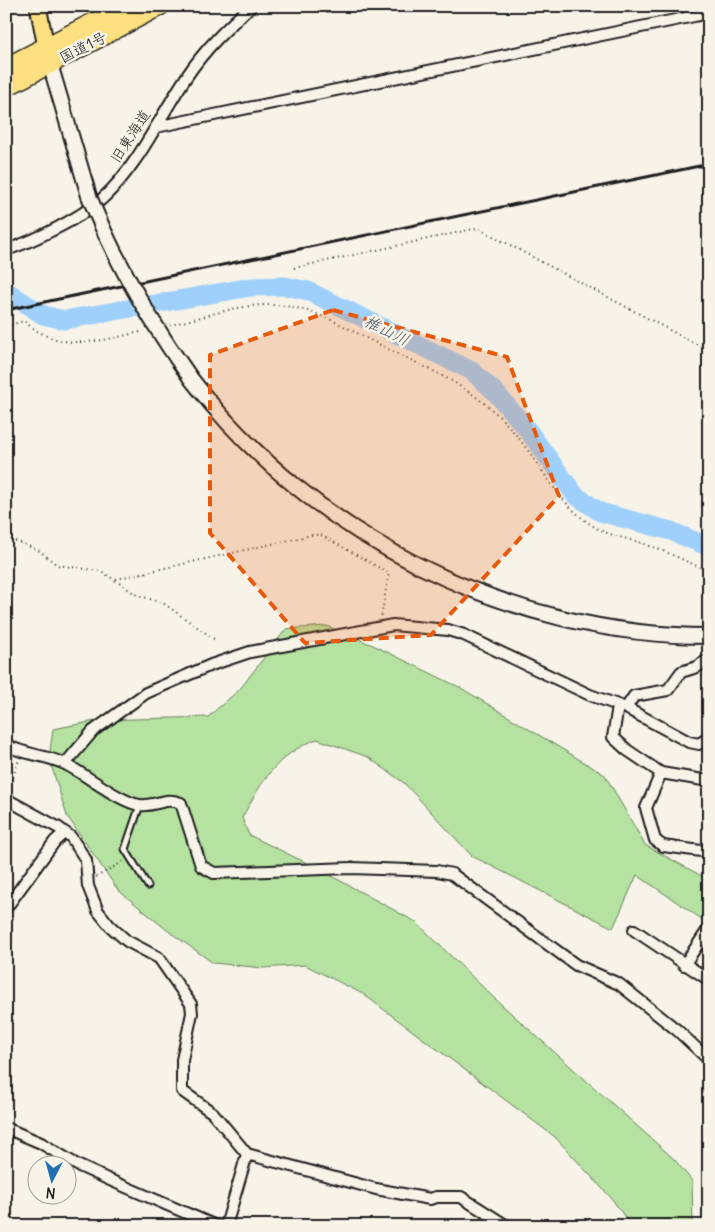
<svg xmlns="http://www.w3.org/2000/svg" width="715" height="1232" font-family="Delius,'Klee One',sans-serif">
<rect width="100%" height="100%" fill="#f7f3e8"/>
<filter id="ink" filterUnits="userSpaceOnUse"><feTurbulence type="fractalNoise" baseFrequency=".02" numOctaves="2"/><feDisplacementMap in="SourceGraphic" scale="10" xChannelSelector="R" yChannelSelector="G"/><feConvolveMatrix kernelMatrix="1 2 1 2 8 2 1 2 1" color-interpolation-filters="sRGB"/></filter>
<g filter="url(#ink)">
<path fill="#b5e2a1" stroke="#687f5e" d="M 327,626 L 375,646 L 461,688 L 605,775 L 645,845 L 709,880 L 709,924 L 637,875 L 613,928 L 472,856 L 404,783 L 368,757 L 317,739 C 276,755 262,781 242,818 L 249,835 L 315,867 L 416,922 L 494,998 L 674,1159 L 692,1181 L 693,1226 L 631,1226 L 612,1199 L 555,1137 L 363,994 L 305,965 L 263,968 L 213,963 L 167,930 L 118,890 L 67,816 L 49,758 L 53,729 L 100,720 L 208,717 L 240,689 L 286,629 Z"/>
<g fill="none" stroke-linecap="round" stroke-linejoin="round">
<path stroke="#9fd0fb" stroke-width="19" d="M 6,291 L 43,315 L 64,320 L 251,287 L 285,286 L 308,291 L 472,371 L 495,392 L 527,429 L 575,495 L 600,512 L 671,531 L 709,547"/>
<defs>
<path id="lane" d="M 140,805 L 125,849 L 148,886"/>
<path id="street" d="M 156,127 L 709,13
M 6,250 C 34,241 81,218 103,198 C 139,165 160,116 187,76 C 205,49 227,28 251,6
M 618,706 L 613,737 L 627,750 L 661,773 L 709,781
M 626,708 L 634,696 L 668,690 L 681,672 L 697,667 L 709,659
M 6,745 C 25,755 46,755 65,764 C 84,773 121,803 140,805 C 155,807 166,796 181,803 L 201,866 L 214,873 L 351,868 L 437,871 L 452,874 L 576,965 L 619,984 L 677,1030 L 709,1060
M 65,764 L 93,731 L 146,693 L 211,665 L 250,652 L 393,625 L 448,630 L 464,635 L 590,695 L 626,708 L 689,742 L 699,744 L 709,737
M 661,773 L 646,808 L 655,840 L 663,846 L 709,852
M 6,799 L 59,828 L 71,837 L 86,860 L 88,886 L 98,911 L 110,926 L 127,941 L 159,958 L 191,1004 L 192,1013 L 182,1060 L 182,1091 L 213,1113 L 247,1154 L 376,1189 L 430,1199 L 436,1197 L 461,1197 L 507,1226
M 6,908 L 55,841 L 64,833
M 634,930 L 709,980
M 684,965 L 709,928
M 6,1128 L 41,1143 L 77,1165 L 112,1181 L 216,1226
M 226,1226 L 247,1154"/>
<path id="secondary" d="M 50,64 L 89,196
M 192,380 C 312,537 511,636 709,636"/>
<path id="primary" d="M 38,6 L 48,57"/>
<path id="highway" d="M 6,67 L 125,6
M 6,87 L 160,6"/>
</defs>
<use href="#lane" stroke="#1c1c1c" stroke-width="9"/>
<use href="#street" stroke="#1c1c1c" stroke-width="14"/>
<use href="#secondary" stroke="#1c1c1c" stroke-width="18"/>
<use href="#primary" stroke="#1c1c1c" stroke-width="19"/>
<use href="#highway" stroke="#1c1c1c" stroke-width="21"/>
<path stroke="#1c1c1c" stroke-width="2" stroke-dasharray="1 4" stroke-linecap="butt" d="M 294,268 L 478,228 L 709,351
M 170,325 C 201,318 239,304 270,305 C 312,305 346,328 382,346 C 429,369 476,388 511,429 C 538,459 555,500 590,524 C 608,537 630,538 650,546 C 670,553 689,563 709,571
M 6,326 L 24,321 C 61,354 100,341 144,331
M 6,537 L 40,551 L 57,565 L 101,571 L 137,595 L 163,603 L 214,639
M 116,579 L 312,535 L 321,535 L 389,573 L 381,618
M 6,784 L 12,778 L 19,760
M 96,877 L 124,861"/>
<use href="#lane" stroke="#f7f3e8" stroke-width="5"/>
<use href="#street" stroke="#f7f3e8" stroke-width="10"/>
<use href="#secondary" stroke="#f7f3e8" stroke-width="14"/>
<use href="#primary" stroke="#fce080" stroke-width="15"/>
<use href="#highway" stroke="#fce080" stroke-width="18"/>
<path stroke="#1c1c1c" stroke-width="3" d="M 6,310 L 709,164"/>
<defs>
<path id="secondary-bridge" d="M 89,196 C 116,263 150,322 192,380"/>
</defs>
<use href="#secondary-bridge" stroke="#1c1c1c" stroke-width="18" stroke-linecap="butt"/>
<use href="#secondary-bridge" stroke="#f7f3e8" stroke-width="14"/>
</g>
</g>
<path fill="#e8590c" fill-opacity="0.2" stroke="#e8590c" stroke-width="4" stroke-dasharray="10 6" stroke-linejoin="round" d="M 333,310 L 507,357 L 559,496 L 431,635 L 305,643 L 210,533 L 210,355 Z"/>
<g text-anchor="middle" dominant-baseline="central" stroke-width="5" stroke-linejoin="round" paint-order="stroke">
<g font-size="15" fill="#1c1c1c" stroke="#f7f3e8">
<text transform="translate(83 47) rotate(-27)">国道1号</text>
<text transform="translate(130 136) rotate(-57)">旧東海道</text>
</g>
<g font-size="16" font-style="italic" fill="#43525f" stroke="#f7f3e8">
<text transform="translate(387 330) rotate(26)">椎山川</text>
</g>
</g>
<rect width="715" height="1232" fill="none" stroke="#f7f3e8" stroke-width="25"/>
<rect x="12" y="12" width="690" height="1207" fill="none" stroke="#1c1c1c" stroke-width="2" filter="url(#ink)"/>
<g transform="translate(52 1180) rotate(186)"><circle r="24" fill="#f7f3e8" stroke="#9f9d96"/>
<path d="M0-4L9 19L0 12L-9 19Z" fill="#1f6fb2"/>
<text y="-8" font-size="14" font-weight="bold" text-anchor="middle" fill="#1c1c1c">N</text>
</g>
</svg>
